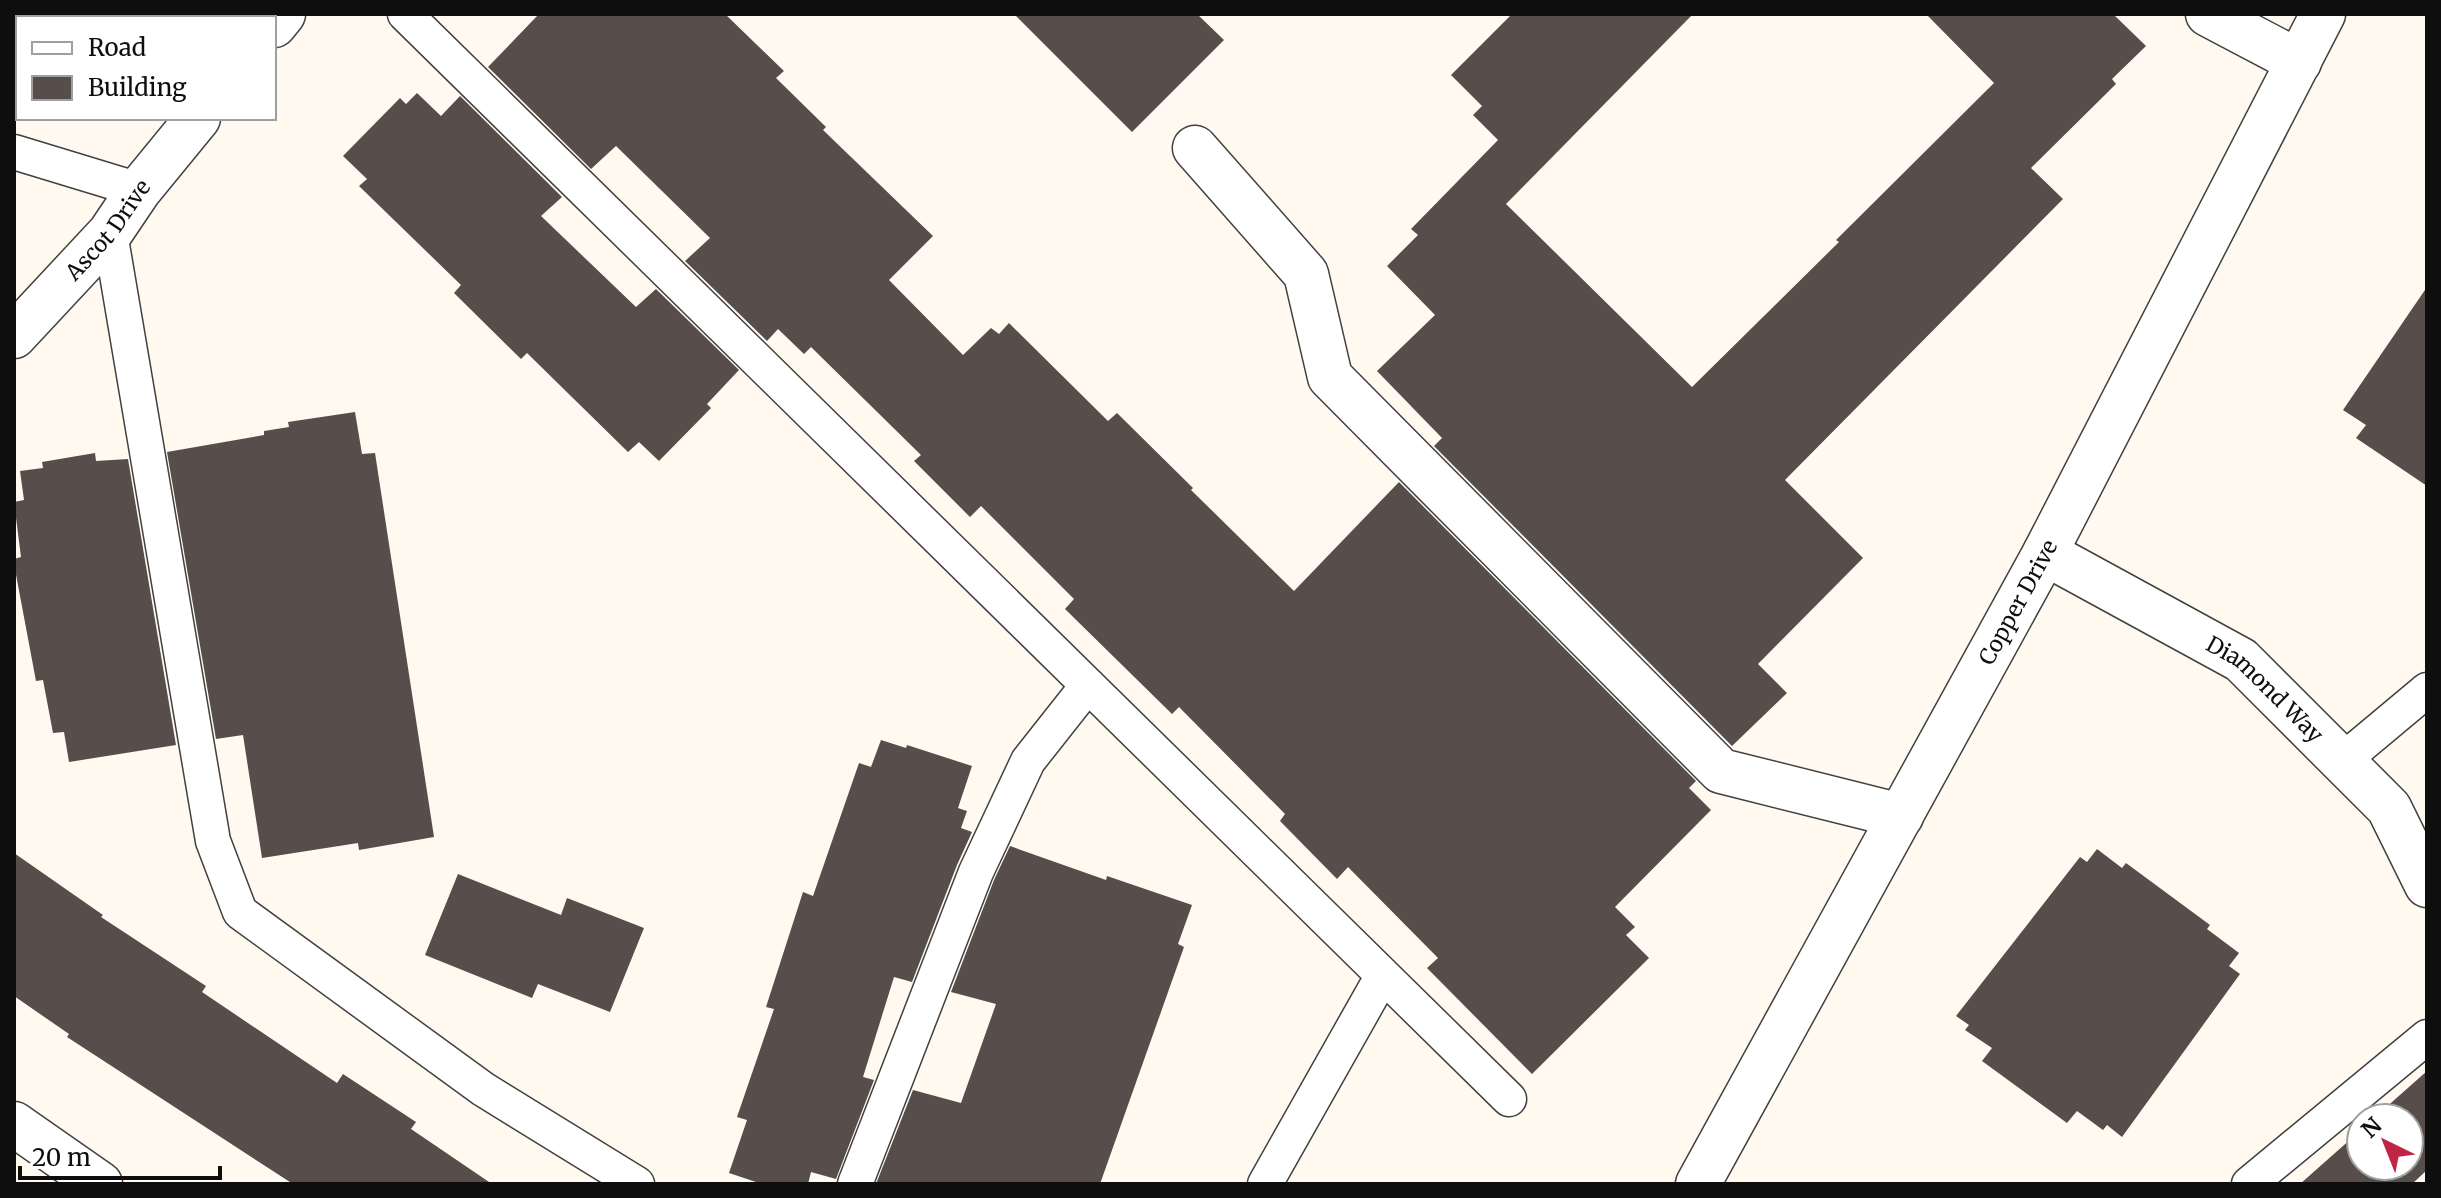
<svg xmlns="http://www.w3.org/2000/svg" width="2441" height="1198" font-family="Merriweather,serif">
<rect width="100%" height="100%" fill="#fff9ef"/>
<path fill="#574d4a" d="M 539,14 L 725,14 L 784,71 L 776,78 L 826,127 L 823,130 L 933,236 L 889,280 L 963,355 L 991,328 L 999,334 L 1009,323 L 1108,421 L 1117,413 L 1193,488 L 1191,490 L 1294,591 L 1399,482 L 1696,781 L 1689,788 L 1711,810 L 1615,907 L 1635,927 L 1626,935 L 1649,958 L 1532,1074 L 1427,968 L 1438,958 L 1348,867 L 1337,879 L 1280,821 L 1285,814 L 1179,707 L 1172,714 L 1065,609 L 1074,599 L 981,506 L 970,517 L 914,461 L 921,455 L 811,347 L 804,354 L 778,329 L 767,341 L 685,261 L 710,238 L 616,146 L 591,169 L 488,67 Z
M 1014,14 L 1197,14 L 1224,40 L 1132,132 Z
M 1512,14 L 1693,14 L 1506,204 L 1692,387 L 1839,242 L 1836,240 L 1994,83 L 1926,14 L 2113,14 L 2146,46 L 2112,79 L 2116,84 L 2031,168 L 2063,199 L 1785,480 L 1863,558 L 1758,664 L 1787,693 L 1732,746 L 1434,446 L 1442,438 L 1377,371 L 1435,315 L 1387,266 L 1418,235 L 1411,229 L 1498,140 L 1473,115 L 1482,106 L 1451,75 Z
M 417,93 L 441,116 L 460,96 L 562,197 L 541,216 L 636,307 L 656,289 L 739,370 L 707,404 L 711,408 L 659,461 L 639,442 L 628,452 L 527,353 L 521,359 L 454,293 L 461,285 L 359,186 L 367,179 L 343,156 L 400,98 L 406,104 Z
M 2427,287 L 2427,486 L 2356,438 L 2366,425 L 2343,410 Z
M 355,412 L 362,454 L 375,453 L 434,837 L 359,850 L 358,843 L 262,858 L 243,735 L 216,739 L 167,452 L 264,435 L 264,431 L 289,427 L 288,422 Z
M 95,453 L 96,461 L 128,459 L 176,745 L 69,762 L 64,732 L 53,733 L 43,680 L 36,681 L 14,564 L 14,559 L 21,557 L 14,502 L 24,500 L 20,471 L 43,468 L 42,462 Z
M 881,740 L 906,748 L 907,745 L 972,766 L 958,808 L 967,811 L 961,828 L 972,832 L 957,865 L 912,982 L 894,977 L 863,1077 L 874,1080 L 836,1179 L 811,1172 L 808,1184 L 762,1184 L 729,1173 L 747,1120 L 737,1117 L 774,1009 L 766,1007 L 803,892 L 813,896 L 859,763 L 871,767 Z
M 1010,846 L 1106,880 L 1107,876 L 1192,905 L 1178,944 L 1184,947 L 1100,1184 L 876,1184 L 913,1090 L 961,1103 L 996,1004 L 951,992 L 994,880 Z
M 2097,849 L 2122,868 L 2126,863 L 2210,925 L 2207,929 L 2239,953 L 2229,966 L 2240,974 L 2122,1137 L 2107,1125 L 2103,1130 L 2077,1111 L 2067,1123 L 1982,1061 L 1992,1048 L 1965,1030 L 1969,1025 L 1956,1016 L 2080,857 L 2087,862 Z
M 14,853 L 103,915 L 101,917 L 206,986 L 202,992 L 337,1083 L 343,1074 L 416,1122 L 411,1129 L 492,1184 L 293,1184 L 67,1037 L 69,1034 L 14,996 Z
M 458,874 L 561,915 L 567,898 L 644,928 L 610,1012 L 538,984 L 532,998 L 425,955 Z
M 2427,1071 L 2427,1170 L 2412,1184 L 2300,1184 L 2361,1130 L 2361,1166 L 2409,1166 L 2409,1118 L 2374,1118 Z"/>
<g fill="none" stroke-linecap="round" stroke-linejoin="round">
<defs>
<path id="service" d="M 405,14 L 1509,1099
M 14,152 L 139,190
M 110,233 L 213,841 L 240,912 L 483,1089 L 637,1184
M 2342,761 L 2427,690
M 855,1184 L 976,872 L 1028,761 L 1088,685
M 1265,1184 L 1383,975
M 2249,1184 L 2427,1037"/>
<g id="minor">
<path d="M 2208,14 L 2299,62"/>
<path d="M 274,25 L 283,14"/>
<path d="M 1195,148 L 1306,274 L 1330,377 L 1721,771 L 1901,816"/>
<path id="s1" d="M 14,336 L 110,233 L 139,190 L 198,118"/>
<path id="s2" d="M 2045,553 L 2241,660 L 2389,808 L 2427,885"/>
<path d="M 14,1124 L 100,1184"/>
</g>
<g id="tertiary">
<path id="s3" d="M 1698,1184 L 2045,553 L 2323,14"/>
</g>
</defs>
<use href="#service" stroke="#414141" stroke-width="37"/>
<use href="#minor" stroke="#414141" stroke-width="47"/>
<use href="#tertiary" stroke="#414141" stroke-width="47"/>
<use href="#service" stroke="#fff" stroke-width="34"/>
<use href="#minor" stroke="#fff" stroke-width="44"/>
<use href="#tertiary" stroke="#fff" stroke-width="44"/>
</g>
<g text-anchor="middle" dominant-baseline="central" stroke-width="8" stroke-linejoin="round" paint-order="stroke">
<g font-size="22" fill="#0e0e0e" stroke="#fff">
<text stroke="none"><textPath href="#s1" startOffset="142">Ascot Drive</textPath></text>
<text stroke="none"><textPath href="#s3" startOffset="664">Copper Drive</textPath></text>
<text stroke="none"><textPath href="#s2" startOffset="260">Diamond Way</textPath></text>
</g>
</g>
<rect width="2441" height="1198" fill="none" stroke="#0e0e0e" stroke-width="32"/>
<rect x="16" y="16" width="260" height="104" fill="#ffffff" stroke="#9f9f9f" stroke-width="2"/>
<rect x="32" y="42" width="40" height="12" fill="#ffffff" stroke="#9f9f9f" stroke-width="2"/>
<text x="88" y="56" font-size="24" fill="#0e0e0e">Road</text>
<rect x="32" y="76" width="40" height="24" fill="#574d4a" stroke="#9f9f9f" stroke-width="2"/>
<text x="88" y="96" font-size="24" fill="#0e0e0e">Building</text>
<g transform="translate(2385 1142) rotate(317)"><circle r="38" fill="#ffffff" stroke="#9f9f9f" stroke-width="2"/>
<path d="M0-6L14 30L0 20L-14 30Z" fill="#bf2545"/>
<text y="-12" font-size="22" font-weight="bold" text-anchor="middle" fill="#0e0e0e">N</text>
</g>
<path d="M20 1166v12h200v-12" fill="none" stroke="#0e0e0e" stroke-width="4"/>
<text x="32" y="1166" font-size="24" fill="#0e0e0e" stroke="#ffffff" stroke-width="6" paint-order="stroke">20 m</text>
</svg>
